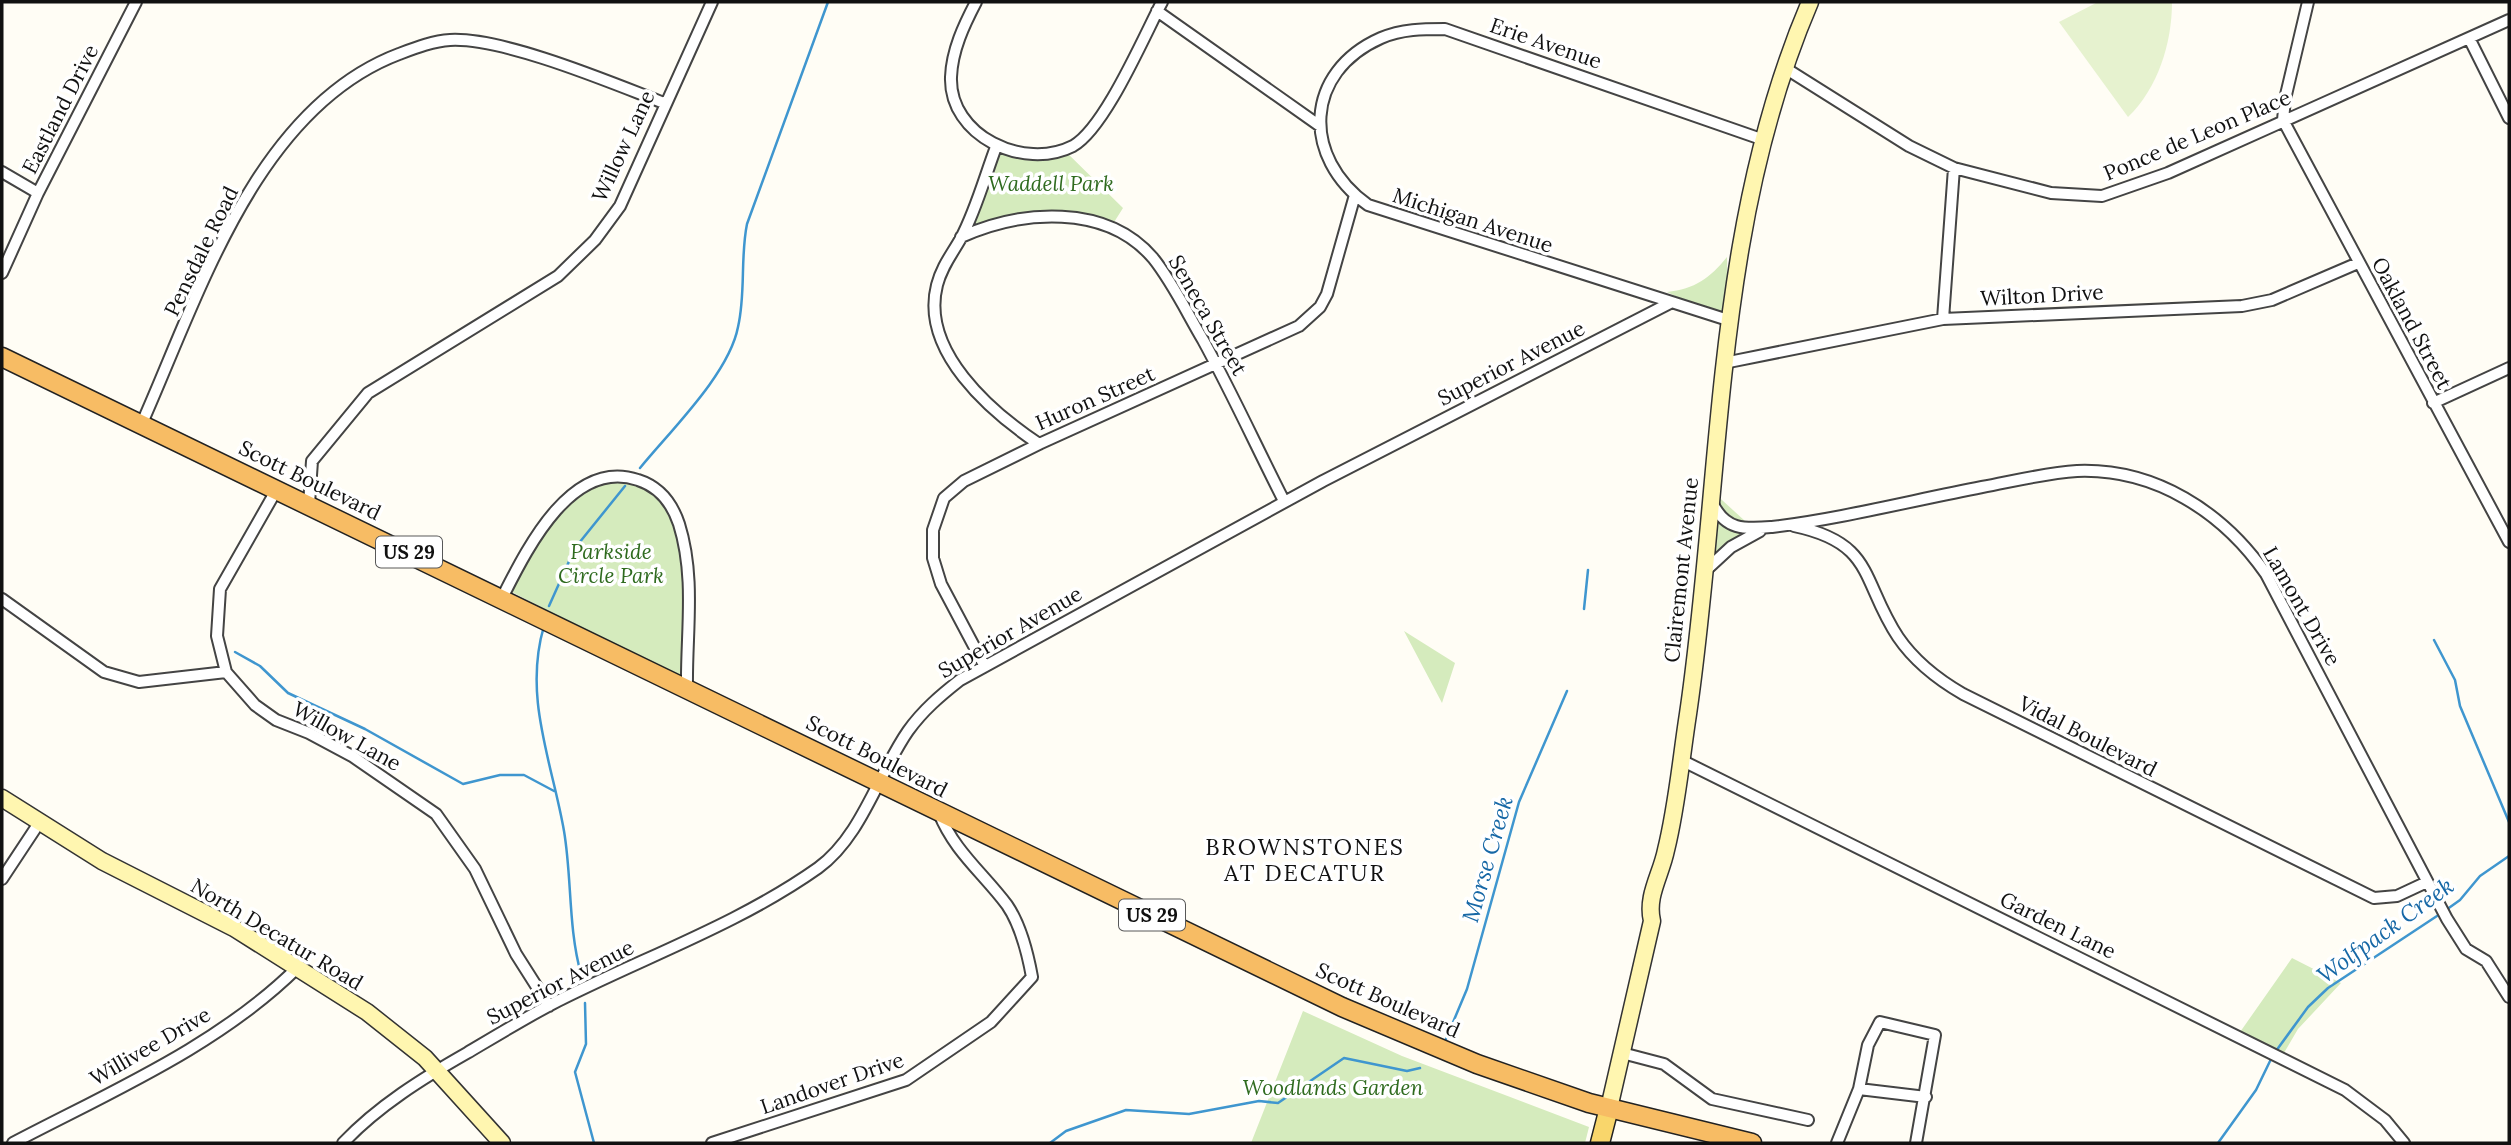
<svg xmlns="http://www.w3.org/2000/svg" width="2511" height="1145" font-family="Lora,serif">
<rect width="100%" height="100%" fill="#fffdf5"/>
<path fill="#d5ebbd" d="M 1059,145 L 1123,208 L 1111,227 L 1089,215 L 968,230 L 998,151 L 1041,153 Z
M 1727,257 L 1728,321 L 1667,292 C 1695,289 1710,278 1727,257 Z
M 627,479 C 642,486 656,492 667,505 C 691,535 684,641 684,681 L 502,587 C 523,554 559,503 594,486 C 604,481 617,481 627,479 Z
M 1711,490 L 1745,521 L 1773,527 L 1711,564 Z
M 1404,631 L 1455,663 L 1442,703 Z
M 2292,958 L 2341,983 L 2298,1029 L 2281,1058 L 2238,1035 Z
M 1303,1011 L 1402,1056 L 1589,1127 L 1585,1143 L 1251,1143 Z"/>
<path fill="#e6f2cf" d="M 2098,2 L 2172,2 C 2172,43 2158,88 2128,117 L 2059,22 Z"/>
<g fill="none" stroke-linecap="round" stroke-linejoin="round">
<path stroke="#3f96cf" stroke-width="2.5" d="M 640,468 C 671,430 729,374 738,327 C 746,293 740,258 747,224 L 828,2
M 549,606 L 575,548 L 625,486
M 1584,609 L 1588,570
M 544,626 C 523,697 552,762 564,831 C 572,878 568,927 581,974
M 2434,640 L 2455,680 L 2460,706 L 2509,822
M 235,652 L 260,666 L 288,693 L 365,729 L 463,784 L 500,775 L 524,775 L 554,791
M 2446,910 L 2460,900 L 2480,876 L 2509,856
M 585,1003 L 586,1044 L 575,1072 L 594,1143
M 1446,1039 L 1467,989 L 1519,802 L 1567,691
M 2276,1051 L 2308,1007 L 2328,988 L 2440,914
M 1050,1143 L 1066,1131 L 1126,1110 L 1189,1114 L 1259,1101 L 1278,1103 L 1344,1058 L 1407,1071 L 1420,1068
M 2218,1143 L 2256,1090 L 2272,1057"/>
<defs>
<path id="minor" d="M 976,2 C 964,25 952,50 951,77 C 949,136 1024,171 1073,146 C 1105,128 1144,36 1162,2
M 2308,2 L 2285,99 L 2283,120 L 2509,542
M 1157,11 L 1320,126
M 2470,40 L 2509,118
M 1785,68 L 1909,146 L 1954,168 L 2051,193 L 2102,196 L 2168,173 L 2509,20
M 996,147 C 985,176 976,210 961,238 C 952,254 942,266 937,285 C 920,351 991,412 1039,444
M 2,172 L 38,193
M 961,237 C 1021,210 1106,203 1153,258 C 1173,283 1187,313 1203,340 C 1232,393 1257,448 1284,501
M 2,273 L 38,193 L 136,2
M 1943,319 L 1954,168
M 1728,320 L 1368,205 C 1301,157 1304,72 1381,38 C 1402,29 1423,29 1445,29 L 1764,140
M 1724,363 L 1943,319 L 2242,306 L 2272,300 L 2358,263
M 2433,403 L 2509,368
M 142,423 C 199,295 256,108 399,54 C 415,48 433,41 450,40 C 503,37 612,83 664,103
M 277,489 L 220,589 L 217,636 L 226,672 L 255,705 L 276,720 L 309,733 L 352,756 L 436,814 L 475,869 L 516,954 L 549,1006
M 1712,502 C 1725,531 1745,529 1772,527 C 1840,519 1914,500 1982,487 C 2014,481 2046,473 2077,471 C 2155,468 2223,512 2266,574 L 2447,919 L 2466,949 L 2486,961 L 2509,997
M 309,504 L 312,461 L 368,393 L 558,276 L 595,240 L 620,206 L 712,2
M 1794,526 C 1875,543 1861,581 1898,637 C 1915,662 1937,679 1963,694 L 2374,898 L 2397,896 L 2427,882
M 1705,571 L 1731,547 L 1760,531
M 502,598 C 526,551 571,457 638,480 C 660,487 672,503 679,524 C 696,578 686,634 687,688
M 2,599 L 104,672 L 139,682 L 226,672
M 984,665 L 941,584 L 933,558 L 933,530 L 944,498 L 964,481 L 1039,444 L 1299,326 L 1320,307 L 1327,294 L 1355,195
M 1681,760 L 2345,1090 L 2385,1120 L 2404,1143
M 2,879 L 39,823
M 1622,1053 L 1664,1064 L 1712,1099 L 1808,1120
M 1859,1089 L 1926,1097
M 13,1143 C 110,1092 218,1046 297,968
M 343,1143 C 378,1106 423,1078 467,1053 C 494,1037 522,1020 550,1005 C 639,959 736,926 818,868 C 862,836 878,774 908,731 C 923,710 941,695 960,680 L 1323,481 L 1670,303
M 712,1143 L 906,1080 L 991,1022 L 1032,977 C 1028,955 1020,924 1007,905 C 983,873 954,851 939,813
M 1837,1143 L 1859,1089 L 1868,1045 L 1880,1022 L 1935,1035 L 1916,1143"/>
<path id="secondary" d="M 2,798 L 102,861 L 234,928 L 367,1012 L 425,1058 L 502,1143
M 1609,1108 L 1652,921 C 1646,896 1661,875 1666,850 C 1677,806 1681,759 1688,714 C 1723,475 1713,228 1810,2"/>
<path id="primary" d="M 1600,1143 L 1609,1108"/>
<path id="trunk" d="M 2,357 L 1342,1007 L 1477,1064 L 1589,1103 L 1752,1143"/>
</defs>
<use href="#minor" stroke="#444" stroke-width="14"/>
<use href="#secondary" stroke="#333" stroke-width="19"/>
<use href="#primary" stroke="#222" stroke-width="21"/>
<use href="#trunk" stroke="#222" stroke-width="21"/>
<use href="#minor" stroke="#fff" stroke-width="10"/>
<use href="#secondary" stroke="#fff6b0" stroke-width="16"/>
<use href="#primary" stroke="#f9d66b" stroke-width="18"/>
<use href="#trunk" stroke="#f7bc64" stroke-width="18"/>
</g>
<g text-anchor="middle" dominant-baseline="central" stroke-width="7" stroke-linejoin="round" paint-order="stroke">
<g fill="#fff" stroke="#585858" stroke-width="2">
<rect x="376" y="536.5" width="66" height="31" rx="5"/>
<rect x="1119" y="899.5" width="66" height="31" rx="5"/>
</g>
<g font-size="19" font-weight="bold" fill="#111">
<text x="409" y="552">US 29</text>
<text x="1152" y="915">US 29</text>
</g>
<g font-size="21" fill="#111" stroke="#fff">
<text transform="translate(1546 43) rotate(19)">Erie Avenue</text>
<text transform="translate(60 109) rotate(-63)">Eastland Drive</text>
<text transform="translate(2197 135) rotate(-23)">Ponce de Leon Place</text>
<text transform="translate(623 146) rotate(-65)">Willow Lane</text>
<text transform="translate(1473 220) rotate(18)">Michigan Avenue</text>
<text transform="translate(201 251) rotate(-64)">Pensdale Road</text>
<text transform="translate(2042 295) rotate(-3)">Wilton Drive</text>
<text transform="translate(1208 315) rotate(60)">Seneca Street</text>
<text transform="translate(2412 323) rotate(62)">Oakland Street</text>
<text transform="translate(1511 363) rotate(-27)">Superior Avenue</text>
<text transform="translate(1095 398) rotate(-24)">Huron Street</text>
<text transform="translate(310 480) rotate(26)">Scott Boulevard</text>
<text transform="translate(1681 570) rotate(-84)">Clairemont Avenue</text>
<text transform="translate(2302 606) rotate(60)">Lamont Drive</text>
<text transform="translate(1010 632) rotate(-30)">Superior Avenue</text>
<text transform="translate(347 736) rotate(29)">Willow Lane</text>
<text transform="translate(2088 736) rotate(27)">Vidal Boulevard</text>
<text transform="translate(877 756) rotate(27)">Scott Boulevard</text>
<text transform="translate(2058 925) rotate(26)">Garden Lane</text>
<text transform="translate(277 934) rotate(31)">North Decatur Road</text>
<text transform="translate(560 982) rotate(-27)">Superior Avenue</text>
<text transform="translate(1388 1000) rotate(24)">Scott Boulevard</text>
<text transform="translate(150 1046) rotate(-30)">Willivee Drive</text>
<text transform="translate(832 1083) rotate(-19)">Landover Drive</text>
</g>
<g font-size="21" font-style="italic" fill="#2f6b1f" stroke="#fff">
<text x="1051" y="183">Waddell Park</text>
<text x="611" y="551">Parkside<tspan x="611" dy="24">Circle Park</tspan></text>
<text x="1333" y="1087">Woodlands Garden</text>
</g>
<g font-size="23" letter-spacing="2" fill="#111" stroke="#fff">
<text x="1305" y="846">BROWNSTONES<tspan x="1305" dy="26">AT DECATUR</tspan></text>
</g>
<g font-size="23" font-style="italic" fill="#1768a6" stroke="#fff">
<text transform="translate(1487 859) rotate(-74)">Morse Creek</text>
<text transform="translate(2385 930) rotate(-36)">Wolfpack Creek</text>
</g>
</g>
<rect width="2511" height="1145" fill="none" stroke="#111111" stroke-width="7"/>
</svg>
